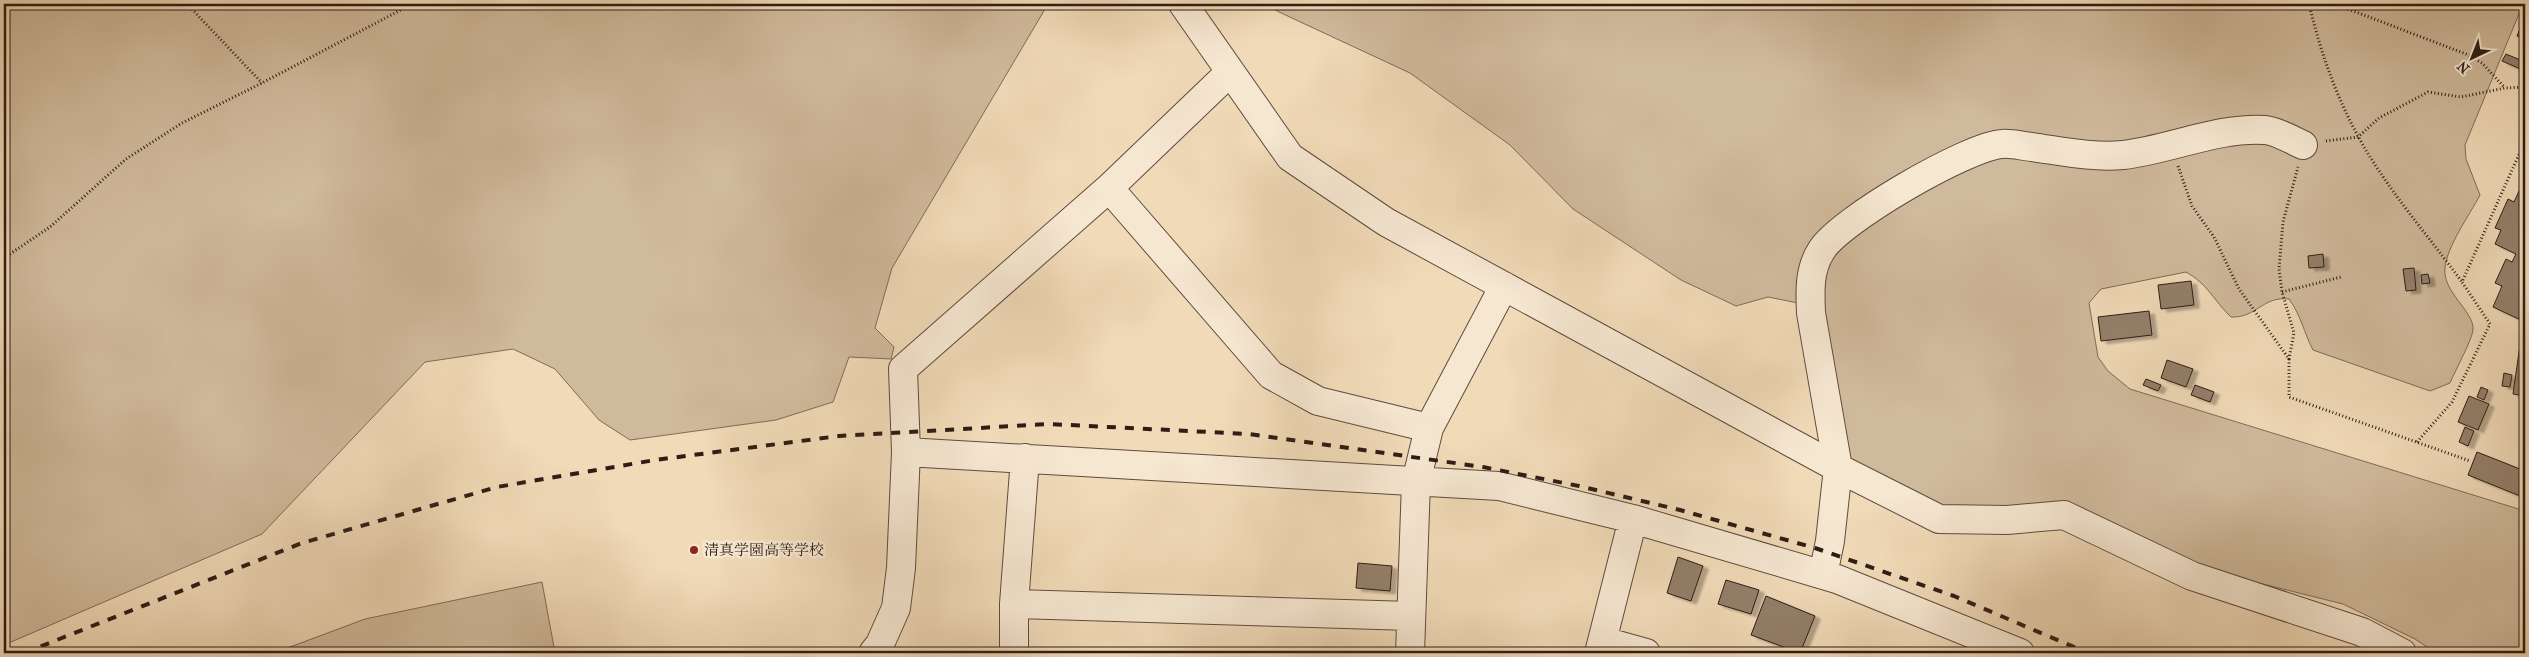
<svg xmlns="http://www.w3.org/2000/svg" width="2529" height="657" font-family="'IM FELL French Canon','Noto Serif JP',serif">
<defs>
<filter id="shadow"><feDropShadow dx="5.5" dy="3" stdDeviation="1" flood-color="#0004"/></filter>
</defs>
<rect width="100%" height="100%" fill="#f1dab8"/>
<filter id="stains"><feTurbulence type="fractalNoise" baseFrequency=".004" numOctaves="4"/><feColorMatrix values="0 0 0 0 .2 0 0 0 0 .09 0 0 0 0 .02 0 0 0 .5 -.17"/></filter>
<radialGradient id="worn" r=".72"><stop offset=".6" stop-color="#630" stop-opacity="0"/><stop offset="1" stop-color="#630" stop-opacity=".3"/></radialGradient>
<path fill="#d0ba9c" stroke="#7e6c58" d="M 4,4 L 1048,4 L 892,268 L 875,328 L 894,347 L 891,359 L 849,357 L 833,402 L 776,420 L 630,440 L 599,420 L 555,369 L 513,349 L 425,362 L 262,534 L 4,645 Z
M 1265,4 L 2523,4 L 2465,145 L 2466,159 L 2480,195 C 2469,216 2447,246 2445,268 C 2442,292 2475,312 2473,330 C 2472,340 2455,371 2450,383 L 2430,391 L 2313,350 C 2304,333 2301,315 2289,299 C 2262,296 2257,318 2231,317 C 2214,301 2208,284 2186,272 L 2101,289 L 2089,303 L 2098,357 L 2108,371 L 2130,389 L 2525,511 L 2525,653 L 2436,653 L 2415,639 L 2343,604 L 2219,573 L 2061,507 L 1940,509 L 1853,461 L 1843,449 L 1798,303 L 1768,297 L 1736,306 L 1681,280 L 1573,209 L 1510,145 L 1410,73 L 1279,12 Z
M 542,582 L 555,653 L 274,653 L 365,619 Z"/>
<path fill="#937f6a" stroke="#2d1d15" filter="url(#shadow)" d="M 2525,17 L 2525,39 L 2517,36 Z
M 2506,54 L 2525,62 L 2525,71 L 2502,61 Z
M 2525,178 L 2525,322 L 2493,307 L 2502,286 L 2495,283 L 2506,259 L 2512,262 L 2516,254 L 2495,244 L 2501,230 L 2495,228 L 2508,199 L 2514,202 Z
M 2323,254 L 2324,267 L 2309,268 L 2308,256 Z
M 2414,268 L 2416,290 L 2406,291 L 2403,269 Z
M 2428,274 L 2430,283 L 2422,284 L 2421,275 Z
M 2191,281 L 2194,305 L 2161,309 L 2158,285 Z
M 2149,311 L 2152,335 L 2101,341 L 2098,317 Z
M 2520,345 L 2525,346 L 2524,396 L 2513,394 Z
M 2167,360 L 2193,369 L 2186,387 L 2161,378 Z
M 2504,373 L 2512,375 L 2510,387 L 2502,386 Z
M 2146,379 L 2161,385 L 2158,391 L 2143,385 Z
M 2195,385 L 2214,392 L 2210,402 L 2191,395 Z
M 2481,387 L 2488,390 L 2484,400 L 2477,397 Z
M 2469,396 L 2489,404 L 2478,430 L 2458,422 Z
M 2465,427 L 2474,431 L 2468,446 L 2459,442 Z
M 2477,452 L 2525,471 L 2525,498 L 2468,475 Z
M 1678,557 L 1703,566 L 1691,601 L 1667,593 Z
M 1358,563 L 1392,566 L 1390,591 L 1356,588 Z
M 1726,580 L 1759,590 L 1751,614 L 1718,604 Z
M 1766,596 L 1815,616 L 1800,653 L 1751,635 Z"/>
<g fill="none" stroke-linecap="round" stroke-linejoin="round">
<defs>
<path id="minor" d="M 1183,4 L 1290,157 L 1386,222 L 1838,468 L 1939,519 L 2007,520 L 2064,515 L 2192,576 L 2362,632 L 2402,653
M 1109,188 L 1271,375 L 1318,401 L 1429,428
M 906,452 L 1499,486 L 1633,519 L 1837,579 L 2020,653
M 1823,575 L 1830,541 L 1838,468 L 1811,313 C 1810,291 1809,270 1821,251 C 1838,221 1968,146 2002,144 C 2011,143 2022,146 2032,147 C 2061,151 2093,158 2123,155 C 2169,150 2217,127 2265,130 C 2277,131 2292,140 2303,145
M 1014,604 L 1411,616
M 1603,641 L 1646,653
M 873,653 L 880,644 L 896,608 L 901,568 L 906,452 L 903,369 L 1109,188 L 1229,73
M 1014,653 L 1014,604 L 1025,458
M 1410,653 L 1416,482 L 1429,428 L 1504,286
M 1599,653 L 1633,519"/>
</defs>
<use href="#minor" stroke="#5e4c3e" stroke-width="30"/>
<path stroke="#2d1d15" stroke-width="3" stroke-dasharray="1 2.5" stroke-linecap="butt" d="M 187,4 L 262,83
M 2309,4 C 2320,50 2335,94 2358,136 C 2386,188 2427,234 2462,282
M 2335,4 L 2466,54 L 2482,63 L 2505,88
M 2326,141 L 2358,137 L 2379,118 L 2428,92 L 2461,97 L 2505,88 L 2525,87
M 2178,166 L 2192,206 L 2214,237 L 2239,289 L 2289,359 L 2294,333 L 2282,292 L 2279,269 L 2283,222 L 2298,167
M 4,258 L 50,227 L 126,159 L 182,123 L 262,83 L 412,4
M 2282,292 L 2341,277
M 2289,359 L 2289,397 L 2470,461
M 2417,442 L 2452,402 L 2490,324 L 2462,282 L 2525,141"/>
<use href="#minor" stroke="#f6e7d1" stroke-width="28"/>
<path stroke="#2d1d15" stroke-width="4" stroke-dasharray="9 9" stroke-linecap="butt" d="M 24,653 L 302,543 L 497,487 L 655,460 L 839,436 L 1049,424 L 1249,434 L 1483,467 L 1579,486 L 1680,510 L 1815,548 L 1954,596 L 2088,653"/>
</g>
<circle fill="#8f2418" stroke="#f6e7d1" stroke-width="2" cx="694" cy="550" r="5"/>
<g text-anchor="middle" dominant-baseline="central" stroke-width="5" stroke-linejoin="round" paint-order="stroke">
<g font-size="15" fill="#2d1d15" stroke="#f6e7d1" text-anchor="start">
<text x="704" y="550">清真学園高等学校</text>
</g>
</g>
<rect width="2529" height="657" fill="none" stroke="#f1dab8" stroke-width="20"/>
<rect x="5" y="5" width="2519" height="647" fill="none" stroke="#2d1d15" stroke-width="2.5"/>
<rect x="10" y="10" width="2509" height="637" fill="none" stroke="#2d1d15"/>
<g transform="translate(2472 58) rotate(223)" stroke="#f6e7d1" stroke-width="4" paint-order="stroke">
<path d="M0-4L9 19L0 12L-9 19Z" fill="#2d1d15"/>
<text y="-8" font-size="14" font-weight="bold" text-anchor="middle" fill="#2d1d15">N</text>
</g>
<rect width="100%" height="100%" filter="url(#stains)"/>
<rect width="100%" height="100%" fill="url(#worn)"/>
</svg>
